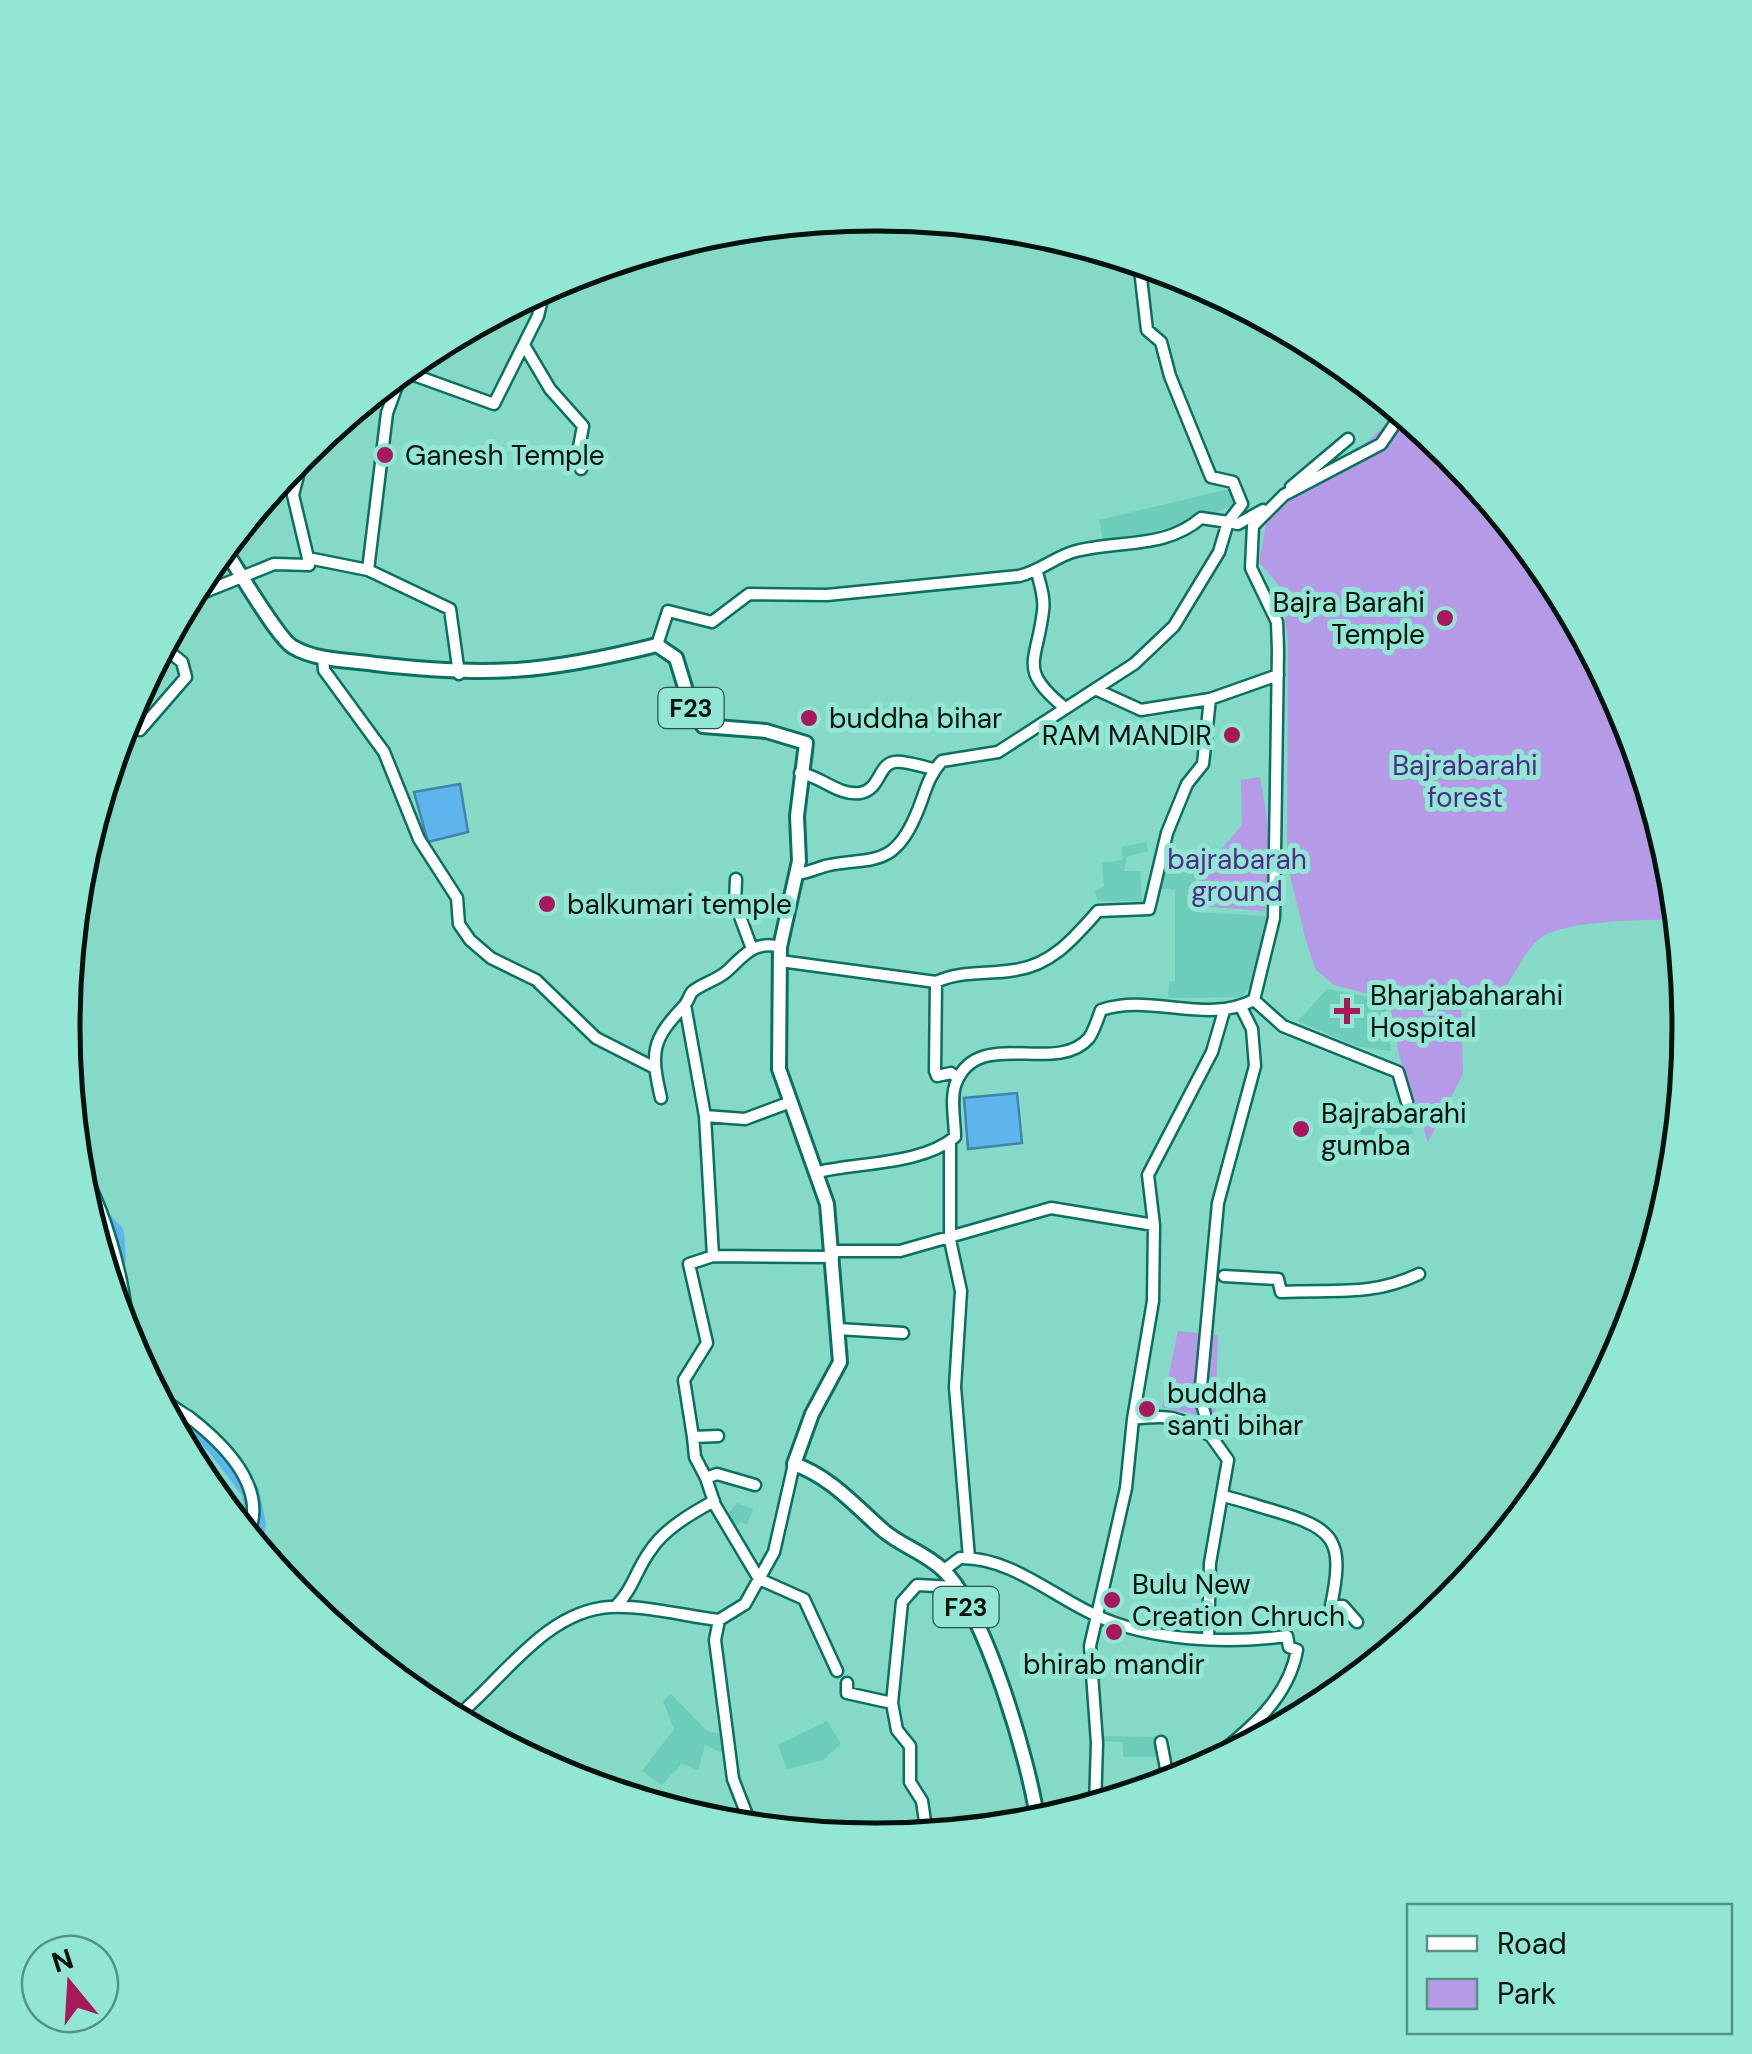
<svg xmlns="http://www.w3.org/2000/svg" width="1752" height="2054" font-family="'DM Sans',sans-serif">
<rect width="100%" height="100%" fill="#84d9c7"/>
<path fill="#6dccba" d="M 1229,489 L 1235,505 L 1194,521 L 1104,544 L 1099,520 Z
M 1146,842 L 1148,851 L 1127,857 L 1124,871 L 1140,871 L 1142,901 L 1098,901 L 1095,892 L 1104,886 L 1102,863 L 1122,860 L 1122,847 Z
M 1158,872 L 1196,872 L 1195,912 L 1267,916 L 1254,979 L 1242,997 L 1168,998 L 1169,982 L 1175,981 L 1175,890 L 1156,888 Z
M 1327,989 L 1385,1000 L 1391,1051 L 1355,1046 L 1298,1021 Z
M 1406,1104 L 1413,1134 L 1361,1135 L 1356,1111 Z
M 737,1503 L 753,1509 L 747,1525 L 740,1522 L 735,1529 L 726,1516 Z
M 671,1694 L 706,1730 L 721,1735 L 723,1753 L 705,1745 L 698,1770 L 682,1763 L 662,1785 L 642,1771 L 674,1729 L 663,1701 Z
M 827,1721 L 841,1744 L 823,1760 L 787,1769 L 778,1745 Z
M 1102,1736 L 1159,1737 L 1158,1757 L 1123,1757 L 1123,1742 L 1102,1741 Z"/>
<path fill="#b49ae7" d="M 1402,411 C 1552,534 1660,726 1679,920 C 1649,919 1561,920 1539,939 C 1523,953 1511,981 1499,998 L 1461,996 L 1463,1074 L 1428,1142 L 1399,1055 L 1389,999 L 1334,985 L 1316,970 L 1306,941 L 1287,862 L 1288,641 L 1281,588 L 1259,562 L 1266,523 L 1289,500 L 1350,457 Z
M 1260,777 L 1272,847 L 1265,911 L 1198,906 L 1200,874 L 1242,825 L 1241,780 Z
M 1178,1331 L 1218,1335 L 1215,1419 L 1162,1407 Z"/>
<path fill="#5eb5ed" stroke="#4284aa" stroke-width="2.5" d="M 460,784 L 468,832 L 428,842 L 414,792 Z
M 1017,1093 L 1022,1143 L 968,1149 L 964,1098 Z"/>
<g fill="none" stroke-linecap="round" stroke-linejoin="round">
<path stroke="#5eb5ed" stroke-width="18" d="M 83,1200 L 115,1233 L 117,1259
M 132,1333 L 168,1406 L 215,1445 L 250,1491 L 257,1524 L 253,1543"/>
<defs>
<path id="minor" d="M 524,345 L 550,389 L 583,426 L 577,458 L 581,469
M 400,370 L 494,404 L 538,316 L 545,286
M 402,372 L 387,413 L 368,570 L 450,609 L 459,674
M 305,448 L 293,495 L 308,558 L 368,570
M 1291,487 L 1348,439
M 1037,572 C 1040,585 1045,597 1043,611 C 1037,663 1017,669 1065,708
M 187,599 L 274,564 L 309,565 L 308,558
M 657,645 L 668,611 L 712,622 L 749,594 L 827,595 L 1019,576 C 1041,571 1056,556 1076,551 C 1118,540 1166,549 1201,518 L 1228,522 L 1242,504 L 1233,482 L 1211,477 L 1170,376 L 1161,342 L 1147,330 L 1139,261
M 323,658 L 324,670 L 384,752 L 419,839 L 457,898 L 459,924 L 470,940 L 491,958 L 536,980 L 596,1038 L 653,1067
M 1095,689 L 1141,710 L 1210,699 L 1278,675
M 130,706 L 135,727 L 140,730 L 186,677 L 182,662 L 162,646
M 800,773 C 821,776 838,796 860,793 C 880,790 878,765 894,762 C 904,760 923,767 934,769
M 796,874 C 808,873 815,869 825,866 C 869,856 892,870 915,817 C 925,796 926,778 942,761 L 998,752 L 1134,664 L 1174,626 L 1219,552 L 1228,522 L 1238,524 L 1263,510
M 736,879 L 735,903 L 752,949
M 780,961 L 936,982 C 962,970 987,975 1015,970 C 1052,965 1074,938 1098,911 L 1149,909 L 1167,833 L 1187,784 L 1203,764 L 1210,699
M 936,982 L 935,1071 L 937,1076 L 951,1073 L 958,1078
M 1254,1000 L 1283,1026 L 1398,1072 L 1407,1102
M 685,1005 L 705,1116
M 661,1098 C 650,1051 652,1040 684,1006 C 688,1002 689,996 692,992 C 701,984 717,980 726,972 C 744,956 753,940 780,947
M 950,1141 L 950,1240 L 961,1291 L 955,1387 L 969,1558
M 76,1160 C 98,1196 112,1239 121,1281 C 130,1326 127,1348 153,1389 C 161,1401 177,1409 189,1417 C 224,1444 270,1489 247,1537
M 818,1172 C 860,1162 921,1165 955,1137 C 955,1121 950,1098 956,1083 C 978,1026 1056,1076 1089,1038 C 1094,1031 1098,1018 1101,1010 C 1151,993 1206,1025 1254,1000 L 1274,918 L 1278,650 L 1277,622 L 1251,568 L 1253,526 L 1284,495 L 1381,444 L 1403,412
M 832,1251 L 900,1251 L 1051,1208 L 1154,1225
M 713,1256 L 705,1116 L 745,1119 L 788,1103
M 1224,1276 L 1278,1279 L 1281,1292 C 1333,1289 1371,1297 1419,1274
M 838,1329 L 903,1333
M 718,1436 L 693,1437 L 684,1380 L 707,1343 L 689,1264 L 713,1256 L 833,1257
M 1211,1436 C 1177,1417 1172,1414 1133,1419 L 1153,1301 L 1154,1225 L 1148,1175 L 1212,1052 L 1224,1011
M 693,1437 L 695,1457 L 706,1478 L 717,1474 L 755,1485
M 706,1478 L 715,1505 L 759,1579 L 804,1599 L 837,1671
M 1223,1496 C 1241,1500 1257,1506 1275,1511 C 1337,1529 1344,1542 1331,1606 L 1343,1606 L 1357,1622
M 944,1570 L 960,1558 C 1010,1557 1051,1595 1095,1615 C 1151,1641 1227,1644 1287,1636 L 1289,1647 L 1297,1650 C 1287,1707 1235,1740 1193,1775
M 616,1606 C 633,1589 636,1570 650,1551 C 664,1529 692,1513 714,1501
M 1208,1639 L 1210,1563 L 1228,1460 L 1211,1436 L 1200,1397 L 1218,1203 L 1255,1066 L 1252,1029 L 1241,1007
M 847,1683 L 847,1693 L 892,1703
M 454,1719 C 501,1682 544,1611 610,1607 C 644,1605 685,1616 719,1620
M 1161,1742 L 1169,1784
M 1095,1807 L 1097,1743 L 1090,1646 L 1126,1488 L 1133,1419
M 746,1828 L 747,1815 L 733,1779 L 715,1640 L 719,1620 L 745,1604 L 774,1552 L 794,1464
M 927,1835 L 922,1801 L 910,1782 L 910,1746 L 897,1730 L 892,1703 L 902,1602 L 917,1585 L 955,1587"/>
<path id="major" d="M 223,547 C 236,566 278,639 293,647 C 317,661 348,660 375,664 C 489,677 545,673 657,645 L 676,658 L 691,707 L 703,726 L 766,731 L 806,743 L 797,816 L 799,861 L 780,947 L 779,1069 L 827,1204 L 840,1362 L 812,1414 L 794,1464 C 831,1477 855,1506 884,1531 C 902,1546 925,1553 942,1569 C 984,1606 1031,1767 1038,1824"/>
</defs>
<use href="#minor" stroke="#0b7061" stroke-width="15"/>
<use href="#major" stroke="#0b7061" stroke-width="18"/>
<use href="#minor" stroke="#fff" stroke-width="10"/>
<use href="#major" stroke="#fff" stroke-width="12"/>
</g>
<g fill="#a7195c" stroke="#91e6d4" stroke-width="4">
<circle cx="385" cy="455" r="10"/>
<circle cx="1445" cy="618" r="10"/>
<circle cx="809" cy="718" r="10"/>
<circle cx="1232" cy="735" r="10"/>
<circle cx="547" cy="904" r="10"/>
<path d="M1342 996h10v10h10v10h-10v10h-10v-10h-10v-10h10z"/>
<circle cx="1301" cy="1129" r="10"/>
<circle cx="1147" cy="1409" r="10"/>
<circle cx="1112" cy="1600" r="10"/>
<circle cx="1114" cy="1632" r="10"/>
</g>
<g text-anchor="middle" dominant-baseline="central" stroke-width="10" stroke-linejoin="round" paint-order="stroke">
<g fill="#91e6d4" stroke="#2c5249" stroke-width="2.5">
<rect x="658.5" y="688" width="65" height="40" rx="8"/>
<rect x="933.5" y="1587" width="65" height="40" rx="8"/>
</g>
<g font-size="25" font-weight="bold" fill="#00120e">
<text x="691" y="708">F23</text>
<text x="966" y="1607">F23</text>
</g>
<g font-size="28" fill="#00120e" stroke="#91e6d4" text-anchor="start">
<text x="405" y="455">Ganesh Temple</text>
<text x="1425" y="602" text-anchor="end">Bajra Barahi<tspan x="1425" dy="32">Temple</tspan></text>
<text x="829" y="718">buddha bihar</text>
<text x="1212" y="735" text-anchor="end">RAM MANDIR</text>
<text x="567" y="904">balkumari temple</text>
<text x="1370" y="995">Bharjabaharahi<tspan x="1370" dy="32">Hospital</tspan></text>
<text x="1321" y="1113">Bajrabarahi<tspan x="1321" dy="32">gumba</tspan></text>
<text x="1167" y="1393">buddha<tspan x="1167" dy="32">santi bihar</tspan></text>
<text x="1132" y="1584">Bulu New<tspan x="1132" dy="32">Creation Chruch</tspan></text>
<text x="1114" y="1664" text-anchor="middle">bhirab mandir</text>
</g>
<g font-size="28" fill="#522a87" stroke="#91e6d4">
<text x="1465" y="765">Bajrabarahi<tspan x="1465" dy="32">forest</tspan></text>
<text x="1237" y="859">bajrabarah<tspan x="1237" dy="32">ground</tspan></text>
</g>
</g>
<path d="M0 0H1752V2054H0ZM80 1027a796 796 0 1 1 1592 0a796 796 0 1 1-1592 0Z" fill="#91e6d4" fill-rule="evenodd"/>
<path fill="none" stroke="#00120e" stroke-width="5" d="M80 1027a796 796 0 1 1 1592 0a796 796 0 1 1-1592 0Z"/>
<rect x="1407" y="1904" width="325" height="130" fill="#91e6d4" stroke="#579185" stroke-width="2.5"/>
<rect x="1427" y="1936" width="50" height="15" fill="#ffffff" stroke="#579185" stroke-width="2.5"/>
<text x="1497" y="1954" font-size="30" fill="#00120e">Road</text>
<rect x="1427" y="1979" width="50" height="30" fill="#b49ae7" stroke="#579185" stroke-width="2.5"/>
<text x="1497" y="2004" font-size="30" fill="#00120e">Park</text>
<g transform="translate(70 1984) rotate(342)"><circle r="48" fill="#91e6d4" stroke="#579185" stroke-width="2.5"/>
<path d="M0-8L18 38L0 25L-18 38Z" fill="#a7195c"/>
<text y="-15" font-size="28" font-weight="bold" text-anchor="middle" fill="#00120e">N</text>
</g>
</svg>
